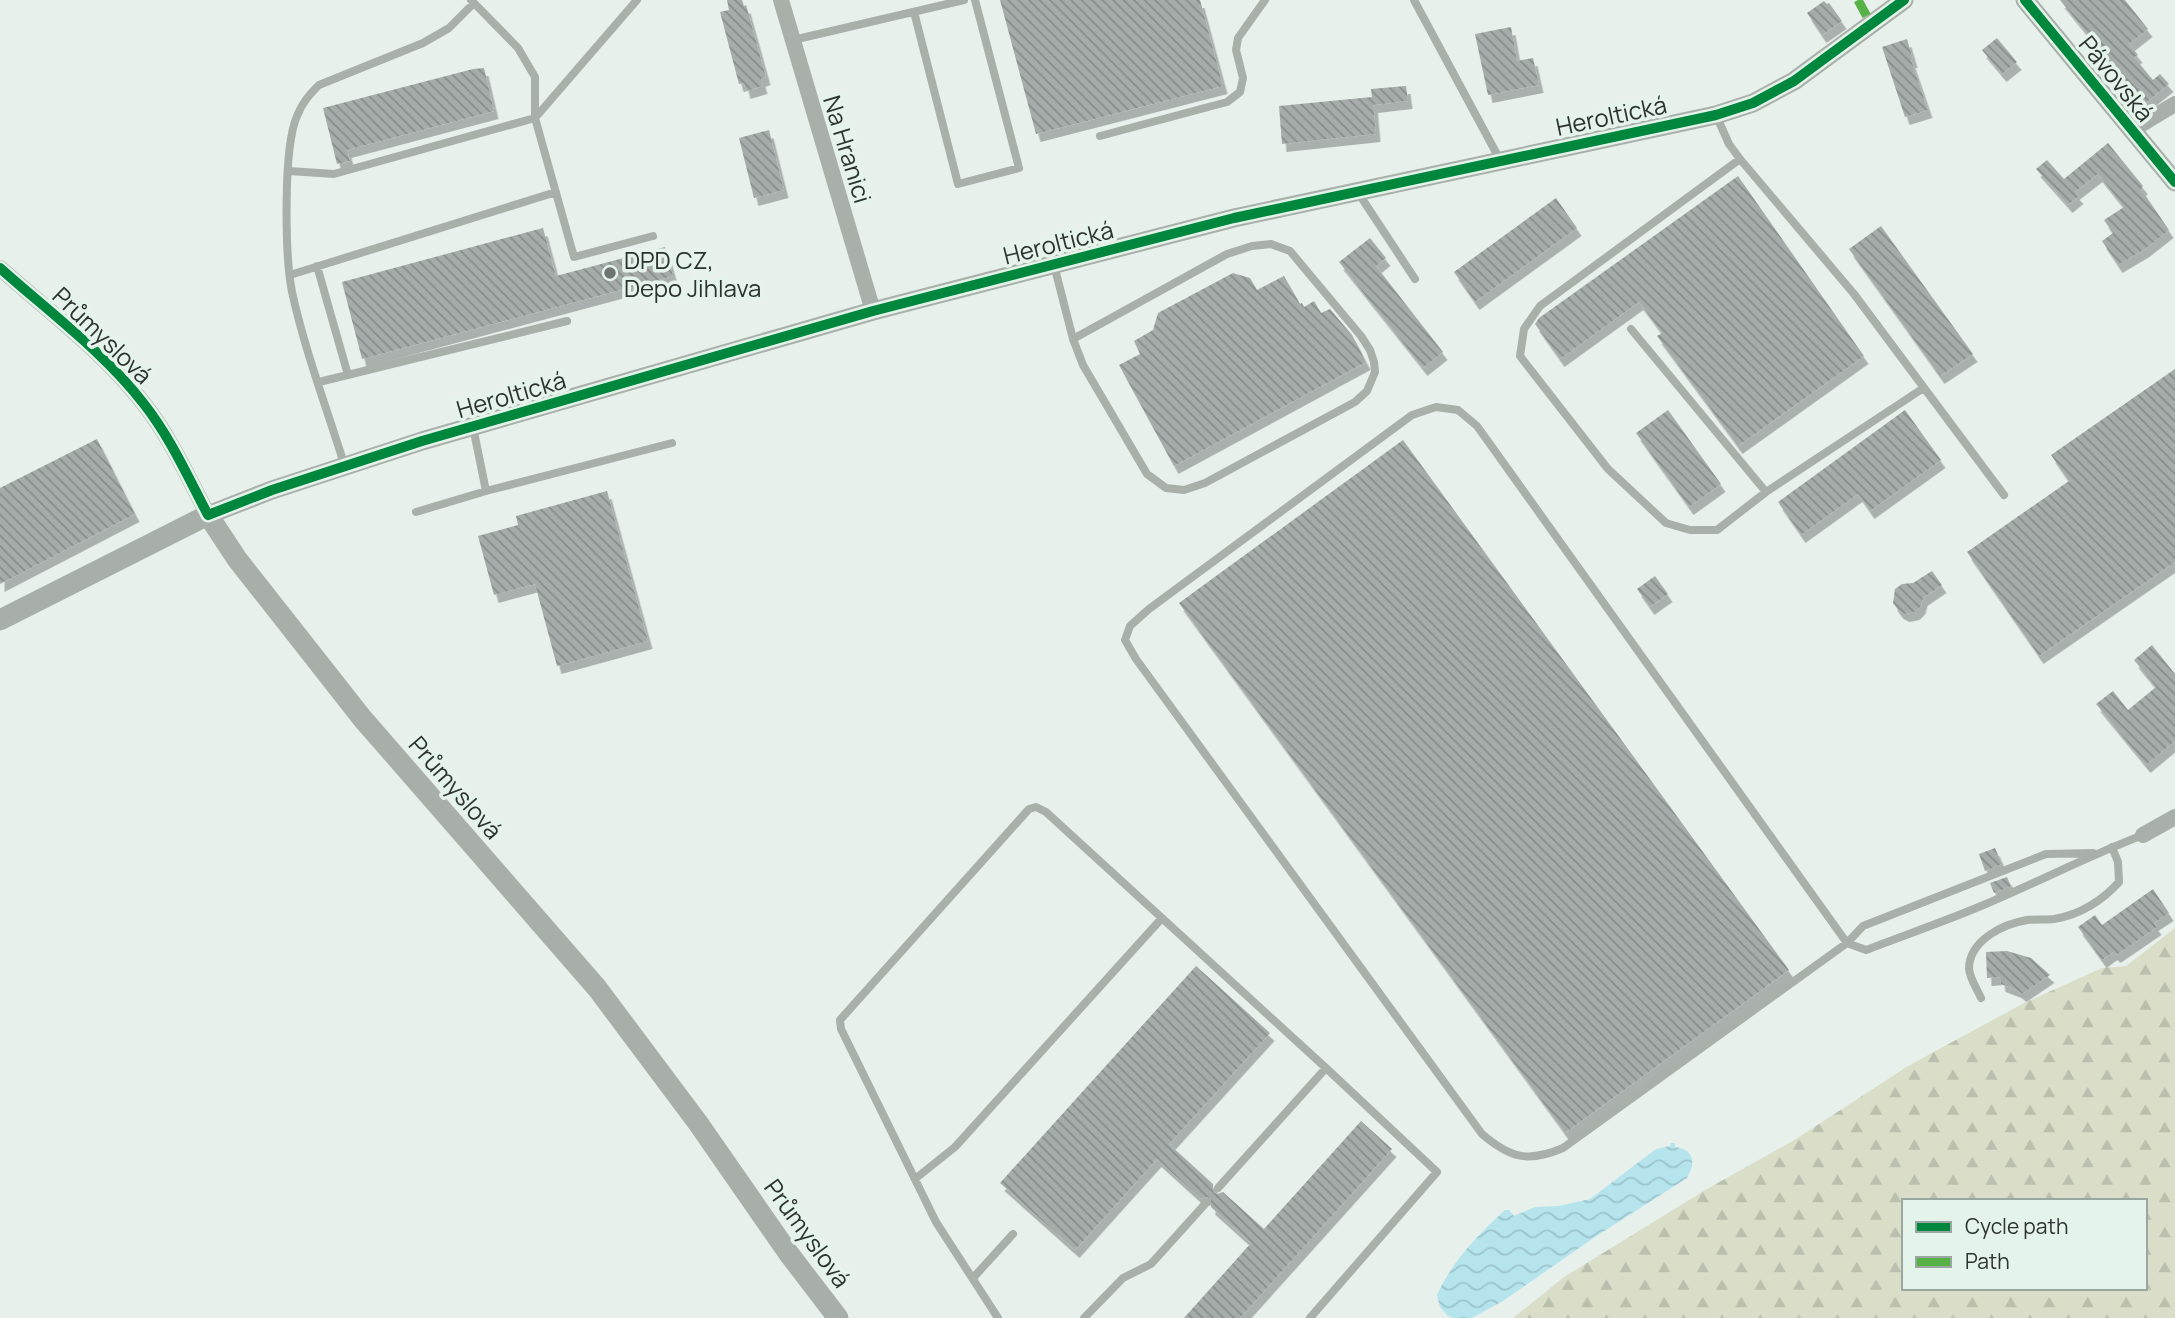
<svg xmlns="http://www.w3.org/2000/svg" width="2175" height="1318" font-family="Manrope,sans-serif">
<defs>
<pattern id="forest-firs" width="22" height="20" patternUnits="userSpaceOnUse" patternTransform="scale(1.75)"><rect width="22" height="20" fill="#dadec9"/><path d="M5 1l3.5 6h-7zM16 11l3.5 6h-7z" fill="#bbbfad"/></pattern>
<pattern id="water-waves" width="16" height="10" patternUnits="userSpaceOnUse" patternTransform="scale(1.75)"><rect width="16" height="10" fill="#b5e4ed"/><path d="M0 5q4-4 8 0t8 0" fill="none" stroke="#9cc4cc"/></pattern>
<pattern id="building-back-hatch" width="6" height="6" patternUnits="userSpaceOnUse" patternTransform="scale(1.75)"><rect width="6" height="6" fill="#a5acaa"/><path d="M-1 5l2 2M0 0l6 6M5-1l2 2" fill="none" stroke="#878d8b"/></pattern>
<filter id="shadow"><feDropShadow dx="4.5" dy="8" stdDeviation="0" flood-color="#0004"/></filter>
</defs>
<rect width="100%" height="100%" fill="#e8f0ec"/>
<path fill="url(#forest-firs)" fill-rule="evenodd" d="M 2175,928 L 2175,1318 L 1513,1318 L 1564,1277 L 1707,1189 L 1796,1139 L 1908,1066 L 2024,1003 L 2102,968 L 2126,966 ZM 1904,1201 L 2145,1201 L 2145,1288 L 1904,1288 Z"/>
<path fill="url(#water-waves)" d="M 1671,1143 L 1675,1143 L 1675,1147 C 1694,1149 1696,1163 1687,1178 L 1595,1237 L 1503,1301 L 1472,1318 L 1454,1318 L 1448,1316 L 1440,1307 L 1437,1295 C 1453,1260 1477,1236 1505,1210 L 1509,1210 L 1514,1216 L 1535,1207 L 1559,1206 L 1590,1199 L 1656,1149 L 1670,1146 Z"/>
<path fill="url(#building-back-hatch)" filter="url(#shadow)" d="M 727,0 L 742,0 L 744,6 L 746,5 L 766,77 L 761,79 L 763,86 L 746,91 L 744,83 L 739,84 L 720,12 L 729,10 Z
M 1000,0 L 1200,0 L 1223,86 L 1036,134 Z
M 2060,0 L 2125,0 L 2148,29 L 2129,44 L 2138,55 L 2134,57 L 2153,80 L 2160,74 L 2169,84 L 2144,104 Z
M 1824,1 L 1827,4 L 1829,3 L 1842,21 L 1822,35 L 1807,13 Z
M 1511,27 L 1517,61 L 1533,58 L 1539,85 L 1488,95 L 1475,34 Z
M 1997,38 L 2017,62 L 2002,74 L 1982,50 Z
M 1907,39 L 1913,60 L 1911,60 L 1928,110 L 1905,117 L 1882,47 Z
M 484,68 L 494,111 L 347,150 L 350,161 L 337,164 L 323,108 L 473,69 Z
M 1406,86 L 1408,101 L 1373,105 L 1373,100 L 1376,134 L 1282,144 L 1279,106 L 1372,97 L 1371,89 Z
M 769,130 L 784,190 L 754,198 L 739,138 Z
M 2108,143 L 2143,186 L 2141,189 L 2169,230 L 2145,249 L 2118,265 L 2102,241 L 2113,233 L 2104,220 L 2124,207 L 2098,174 L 2075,192 L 2079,196 L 2068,205 L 2036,169 L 2047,160 L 2064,179 Z
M 1738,176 L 1864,356 L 1738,446 L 1657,336 L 1662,333 L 1639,302 L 1560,359 L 1535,324 L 1539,318 Z
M 1556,198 L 1577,228 L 1475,302 L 1454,272 Z
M 1881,226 L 1973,354 L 1940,376 L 1849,249 Z
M 543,228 L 556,276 L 665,247 L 673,276 L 362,359 L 342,282 Z
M 1370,238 L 1386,258 L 1376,266 L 1443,352 L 1423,368 L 1339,262 Z
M 1233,273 L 1250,278 L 1257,290 L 1284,276 L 1300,304 L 1302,303 L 1304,307 L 1314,301 L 1321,313 L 1330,309 L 1352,335 L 1366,362 L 1174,466 L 1119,365 L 1140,354 L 1134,341 L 1153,330 L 1158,313 Z
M 2175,369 L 2175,562 L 2039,656 L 1967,552 L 2069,481 L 2051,455 Z
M 1668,410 L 1721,484 L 1689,507 L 1636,433 Z
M 1905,410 L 1941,460 L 1870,511 L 1858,494 L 1801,535 L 1778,502 Z
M 97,439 L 135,514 L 0,584 L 0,488 Z
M 1403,440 L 1789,970 L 1565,1133 L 1179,603 Z
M 607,491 L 648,641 L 557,666 L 535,584 L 494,595 L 478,536 L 518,525 L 516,516 Z
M 1932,571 L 1942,585 L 1923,598 L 1921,606 L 1915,612 L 1905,614 L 1899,611 L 1893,603 L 1895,589 L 1902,584 L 1913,583 Z
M 1655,576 L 1668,594 L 1650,607 L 1637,589 Z
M 2152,645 L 2175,674 L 2175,741 L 2146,765 L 2096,704 L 2113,691 L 2128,710 L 2156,687 L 2134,660 Z
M 1995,848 L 2002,864 L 1985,871 L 1979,854 Z
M 2007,877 L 2011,886 L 1994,893 L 1990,883 Z
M 2153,889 L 2169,913 L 2154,923 L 2157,927 L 2141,938 L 2116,955 L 2113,952 L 2102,960 L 2078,927 L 2095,915 L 2102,925 Z
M 2007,951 L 2031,958 L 2050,975 L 2022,994 L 2017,990 L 2001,984 L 2000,977 L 1987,978 L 1986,952 Z
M 1196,966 L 1270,1033 L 1169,1144 L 1213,1184 L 1213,1192 L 1217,1194 L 1223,1192 L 1264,1229 L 1361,1121 L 1392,1149 L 1240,1318 L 1184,1318 L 1251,1243 L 1211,1207 L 1211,1199 L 1207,1197 L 1201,1199 L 1157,1159 L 1075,1250 L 1000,1183 Z"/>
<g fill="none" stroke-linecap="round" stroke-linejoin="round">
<path stroke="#a9afa9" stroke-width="8" d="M 471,0 L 518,48 L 535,77 L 535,118 L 574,257 L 653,236
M 1414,0 L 1500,160
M 914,12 L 958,184 L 1019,168 L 975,0
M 793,40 L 964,0
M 1716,115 L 1729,144 L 1740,159 L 1854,294 L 2004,495
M 1100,136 L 1227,102 L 1240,92 L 1243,78 L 1236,50 L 1238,38 L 1265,0
M 1740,159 L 1540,306 L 1524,329 L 1520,356 L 1608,469 L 1666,523 L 1690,530 L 1717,530 L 1766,492 L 1922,389
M 289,171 L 334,174 L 535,118 L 637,0
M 1357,191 L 1415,279
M 1054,265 L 1073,339 L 1083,365 L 1147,474 L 1166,488 L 1184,490 L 1205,483 L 1355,402 L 1367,391 L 1375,372 L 1374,362 L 1370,350 L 1361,336 L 1290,251 L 1271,244 L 1252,246 L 1227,254 L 1073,339
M 317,266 L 348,375
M 290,275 L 556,192
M 1631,329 L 1766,492
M 319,382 L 567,321
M 1436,407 L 1458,410 L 1477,426 L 1847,943 L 1563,1148 C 1528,1163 1510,1158 1482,1134 L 1136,659 L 1125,640 L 1130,626 L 1149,609 L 1412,415 Z
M 473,427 L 486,491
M 345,467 C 327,409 305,351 292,292 C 285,256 283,148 297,116 C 302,103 309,95 319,85 L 423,43 L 449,28 L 474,3
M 416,512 L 486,491 L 672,443
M 2093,853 L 2046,854 L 1863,926 L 1847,943 L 1866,950 C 1905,935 1943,922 1981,906 C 2036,883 2088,856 2143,835
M 1981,998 C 1977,989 1969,977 1969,968 C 1970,940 2003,924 2027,920 C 2036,919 2046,920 2054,919 C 2080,915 2103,900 2119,882 L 2118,862 L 2112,847
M 915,1179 L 955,1147 L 1162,918
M 1218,1188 L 1326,1068 L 1437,1172 L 1310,1318
M 973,1278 L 1013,1234
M 998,1318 L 936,1222 L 841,1029 L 840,1020 L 1029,809 L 1036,807 L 1046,812 L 1326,1068
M 1084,1318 L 1123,1278 L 1151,1264 L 1206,1203"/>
<path stroke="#a9afa9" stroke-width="16" d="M 781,0 L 873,311
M 2132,130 L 2175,104
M 0,268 C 48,311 104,352 144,404 C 170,437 188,477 208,515
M 2143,835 L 2175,817"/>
<path stroke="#a9afa9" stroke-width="19" d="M 2025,0 L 2175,182
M 208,515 L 272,490 L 422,441 L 873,311 L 1234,218 L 1716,115 L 1753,103 L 1794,81 L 1904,0"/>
<path stroke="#a8afa8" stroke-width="21" d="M 0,620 L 208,515 L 237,559 L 362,718 L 597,988 L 698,1123 L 789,1254 L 838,1318"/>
<path stroke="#56b246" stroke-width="9" stroke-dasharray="18 9" stroke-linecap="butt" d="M 1858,0 L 1871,24"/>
<defs>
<path id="cycleway" d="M 2025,0 L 2175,182
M 0,268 C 48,311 104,352 144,404 C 170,437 188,477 208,515 L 272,490 L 422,441 L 873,311 L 1234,218 L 1716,115 L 1753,103 L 1794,81 L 1904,0"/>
</defs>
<use href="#cycleway" stroke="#e4f4eb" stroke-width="15"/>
<use href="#cycleway" stroke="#00873e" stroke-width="10"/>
</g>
<circle fill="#6e7471" stroke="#e4f4eb" stroke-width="2.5" cx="610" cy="273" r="7"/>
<g text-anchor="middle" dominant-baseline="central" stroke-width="7" stroke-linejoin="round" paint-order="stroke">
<g font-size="24" fill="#2c322f" stroke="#e4f4eb">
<text transform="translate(2117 78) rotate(51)">Pávovská</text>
<text transform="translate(1611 115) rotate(-12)">Heroltická</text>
<text transform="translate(848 149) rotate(73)">Na Hranici</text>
<text transform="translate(1058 242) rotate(-14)">Heroltická</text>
<text transform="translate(103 335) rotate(44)">Průmyslová</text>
<text transform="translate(511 394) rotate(-16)">Heroltická</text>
<text transform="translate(456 787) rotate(49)">Průmyslová</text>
<text transform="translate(808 1233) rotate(54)">Průmyslová</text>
</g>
<g font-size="24" fill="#2c322f" stroke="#e4f4eb" text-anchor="start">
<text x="624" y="259">DPD CZ,<tspan x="624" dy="28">Depo Jihlava</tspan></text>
</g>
</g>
<rect x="1902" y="1199" width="245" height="91" fill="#e4f4eb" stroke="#9aa6a0" stroke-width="2"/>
<rect x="1916" y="1222" width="35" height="10" fill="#00873e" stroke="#9aa6a0" stroke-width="2"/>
<text x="1965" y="1234" font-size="21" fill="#2c322f">Cycle path</text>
<rect x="1916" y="1257" width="35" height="10" fill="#56b246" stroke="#9aa6a0" stroke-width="2"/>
<text x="1965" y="1269" font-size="21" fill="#2c322f">Path</text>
</svg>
